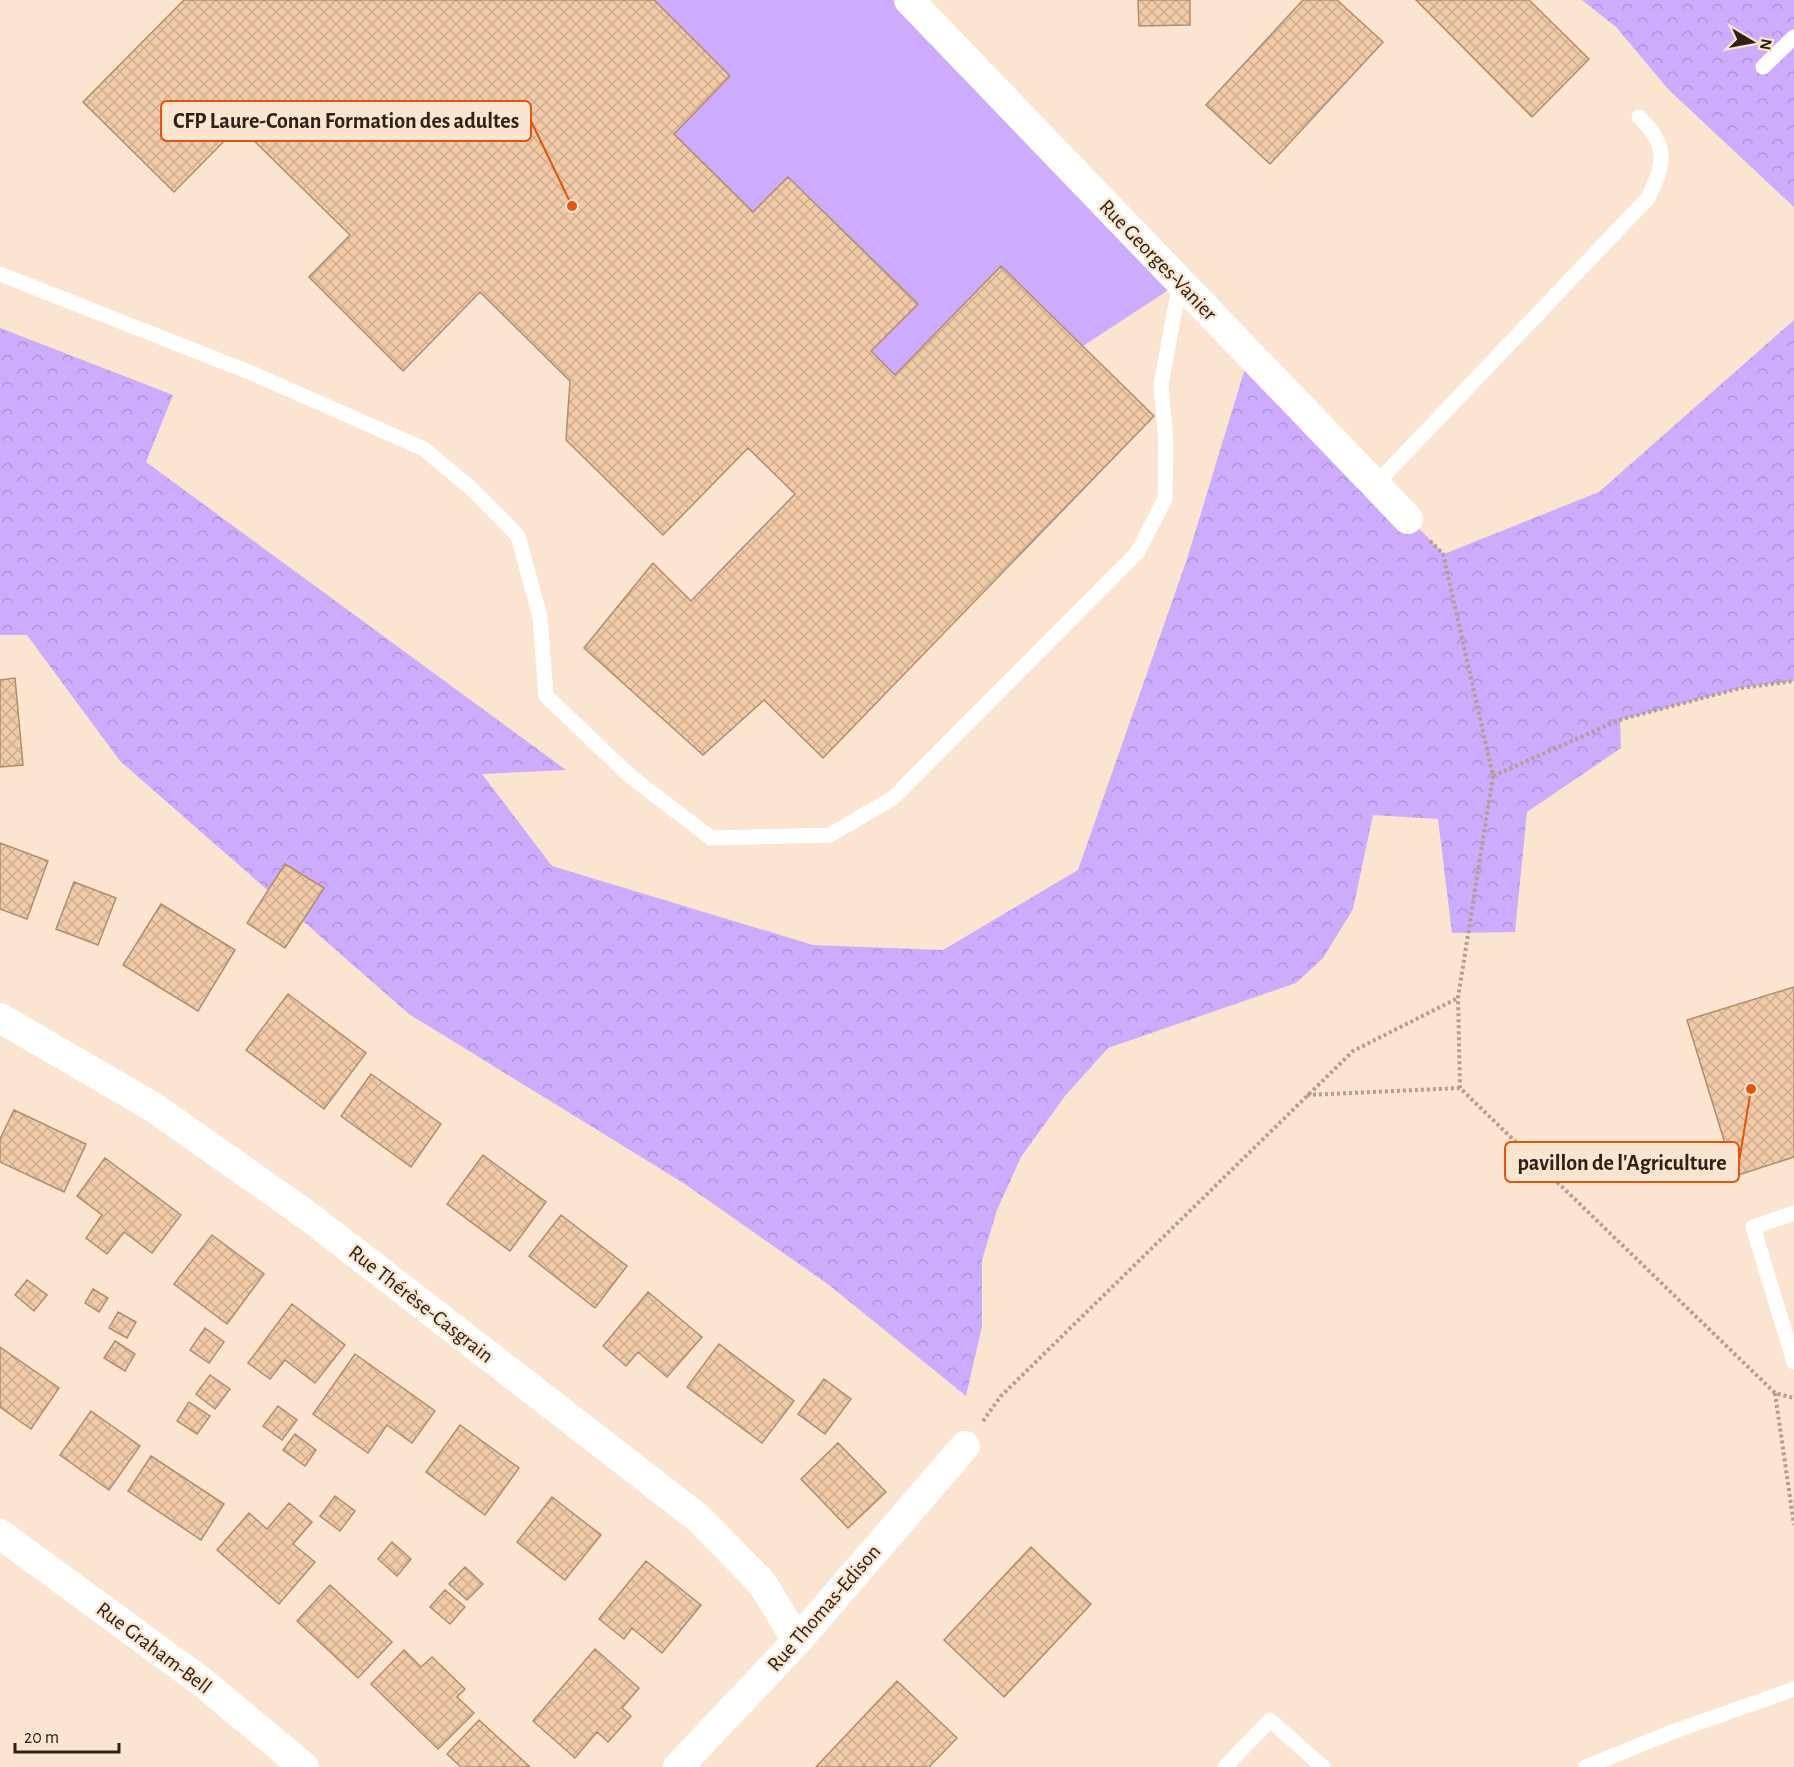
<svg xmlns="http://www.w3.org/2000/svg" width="1794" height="1767" font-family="'Alegreya Sans',sans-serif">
<defs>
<pattern id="forest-crowns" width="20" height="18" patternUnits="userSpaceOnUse" patternTransform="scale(1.5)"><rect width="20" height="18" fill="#cdabfd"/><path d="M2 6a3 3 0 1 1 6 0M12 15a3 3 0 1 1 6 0" fill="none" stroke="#b093d8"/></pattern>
<pattern id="building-cross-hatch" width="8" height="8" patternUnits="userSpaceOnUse" patternTransform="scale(1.5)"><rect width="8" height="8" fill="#f1caa8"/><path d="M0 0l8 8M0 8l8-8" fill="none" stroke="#cfad90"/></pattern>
</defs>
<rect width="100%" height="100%" fill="#fbe4d0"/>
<path fill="#cdabfd" d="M 654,0 L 906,0 L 1179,283 L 1083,346 L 1001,266 L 895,375 L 871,351 L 917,303 L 788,177 L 753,212 L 674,134 L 730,76 Z"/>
<path fill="url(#forest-crowns)" d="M 1582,0 L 1794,0 L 1794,207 L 1668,89 L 1616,27 Z
M 1794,320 L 1794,681 L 1741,688 L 1620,720 L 1621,748 L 1527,812 L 1515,932 L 1452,933 L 1438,819 L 1373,815 L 1353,909 L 1323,958 L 1296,983 L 1108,1048 L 1065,1096 L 1021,1157 L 997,1210 L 982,1260 L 982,1326 L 966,1396 L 829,1285 L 685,1184 L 409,1014 L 120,761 L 27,635 L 0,635 L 0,328 L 173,395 L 146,462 L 566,770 L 482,774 L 552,866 L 813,945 L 943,950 L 1078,870 L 1187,559 L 1249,355 L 1444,554 L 1599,492 Z"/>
<path fill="url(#building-cross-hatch)" stroke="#b08d6d" stroke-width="1.5" d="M 184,0 L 654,0 L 730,76 L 674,134 L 753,212 L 788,177 L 918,304 L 871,351 L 895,375 L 1001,266 L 1154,416 L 823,758 L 764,700 L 703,755 L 584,648 L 653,563 L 691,601 L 795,494 L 748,448 L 663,535 L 566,440 L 570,381 L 480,292 L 403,371 L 309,277 L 350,235 L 239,126 L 174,192 L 83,102 Z
M 1138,0 L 1190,0 L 1190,25 L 1139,26 Z
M 1303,0 L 1337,0 L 1383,42 L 1270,164 L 1206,105 Z
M 1416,0 L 1529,0 L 1589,59 L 1532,117 Z
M 15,678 L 23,765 L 0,767 L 0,680 Z
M 0,843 L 48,861 L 27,919 L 0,909 Z
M 285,864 L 324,888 L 285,948 L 247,923 Z
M 74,882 L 116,898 L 98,945 L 56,929 Z
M 161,904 L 235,950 L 198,1011 L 123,965 Z
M 1794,987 L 1794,1157 L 1735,1176 L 1687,1020 Z
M 288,994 L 366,1053 L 324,1109 L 246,1050 Z
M 371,1074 L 441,1124 L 411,1167 L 341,1116 Z
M 14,1110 L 86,1144 L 64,1192 L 0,1162 L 0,1139 Z
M 483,1155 L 546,1202 L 510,1251 L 447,1204 Z
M 105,1158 L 181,1215 L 152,1253 L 124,1232 L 107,1254 L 86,1238 L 102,1215 L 77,1196 Z
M 561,1215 L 627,1266 L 595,1308 L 529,1256 Z
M 212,1235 L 264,1274 L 227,1324 L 174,1284 Z
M 27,1280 L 47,1295 L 34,1311 L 15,1295 Z
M 93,1289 L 108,1298 L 99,1312 L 85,1303 Z
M 648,1292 L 702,1337 L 667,1377 L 638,1352 L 626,1366 L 603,1346 Z
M 292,1304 L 345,1345 L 315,1383 L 285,1360 L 270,1379 L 248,1363 Z
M 118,1312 L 136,1322 L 127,1338 L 109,1328 Z
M 205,1328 L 224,1342 L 209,1363 L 190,1350 Z
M 115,1341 L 135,1354 L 125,1371 L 104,1358 Z
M 719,1344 L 794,1401 L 762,1443 L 687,1387 Z
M 0,1347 L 59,1388 L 31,1429 L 0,1407 Z
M 355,1354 L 435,1411 L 412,1443 L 387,1425 L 368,1453 L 313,1414 Z
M 210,1375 L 230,1389 L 215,1409 L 196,1394 Z
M 824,1379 L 851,1399 L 825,1434 L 798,1414 Z
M 189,1402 L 210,1416 L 197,1434 L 177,1421 Z
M 278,1406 L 297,1420 L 282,1440 L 263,1426 Z
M 91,1411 L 140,1446 L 109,1490 L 60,1455 Z
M 460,1425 L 519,1468 L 485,1515 L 426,1472 Z
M 295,1434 L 316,1450 L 305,1466 L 283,1450 Z
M 838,1443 L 886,1492 L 848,1528 L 801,1479 Z
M 151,1456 L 224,1504 L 201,1540 L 128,1491 Z
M 335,1496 L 355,1511 L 340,1531 L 320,1516 Z
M 552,1497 L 601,1535 L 565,1580 L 517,1542 Z
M 289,1503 L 312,1522 L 293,1544 L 315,1562 L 279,1604 L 217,1550 L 249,1513 L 267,1529 Z
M 392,1542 L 411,1559 L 397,1576 L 378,1559 Z
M 1031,1547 L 1091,1604 L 1004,1697 L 944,1640 Z
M 646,1561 L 701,1605 L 662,1653 L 632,1628 L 624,1639 L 599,1619 Z
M 465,1567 L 483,1584 L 467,1600 L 449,1584 Z
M 330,1585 L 392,1642 L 358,1678 L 297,1621 Z
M 445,1590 L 465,1607 L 450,1624 L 430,1607 Z
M 595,1649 L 639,1688 L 622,1708 L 631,1716 L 608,1742 L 597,1732 L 575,1758 L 533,1721 Z
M 404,1650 L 421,1667 L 432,1657 L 465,1689 L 457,1697 L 474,1713 L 438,1749 L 371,1684 Z
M 897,1681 L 957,1738 L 929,1767 L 816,1767 Z
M 479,1720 L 530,1767 L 461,1767 L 447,1754 Z"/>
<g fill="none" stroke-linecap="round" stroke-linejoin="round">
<path stroke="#b39f8e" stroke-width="4" stroke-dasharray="3 3" stroke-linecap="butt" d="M 1430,541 L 1443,554 L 1493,776 L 1458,998 L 1460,1088 L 1775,1393 L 1794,1398
M 1493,776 L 1619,720 L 1741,688 L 1794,681
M 1307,1095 L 1460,1088
M 1775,1393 L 1794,1525
M 983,1421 L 1001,1396 L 1353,1051 L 1458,998"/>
<path stroke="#fff" stroke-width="15" d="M 1763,67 L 1794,37
M 0,274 L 254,374 L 424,449 L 473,490 L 518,536 L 540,617 L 546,696 L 630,776 L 711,838 L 830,835 L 893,798 L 1137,553 L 1165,499 L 1166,443 L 1161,385 L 1180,282
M 1375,485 L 1648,198 C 1666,162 1668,145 1639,117
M 1794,1213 L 1753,1227 L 1794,1362
M 1225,1767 L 1270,1720 L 1323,1767
M 1586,1767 L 1672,1732 L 1794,1689"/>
<path stroke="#fff" stroke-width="30" d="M 909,0 L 1408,519
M 0,1018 L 153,1107 L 308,1216 L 697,1517 L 762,1583 L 797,1641
M 0,1534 L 202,1682 L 304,1767
M 678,1767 L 797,1641 L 965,1446"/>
</g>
<g text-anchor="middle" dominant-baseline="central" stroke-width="4.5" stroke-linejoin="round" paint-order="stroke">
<g font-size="21" fill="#2f2115" stroke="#fbe4d0">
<text transform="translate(1158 260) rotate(46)">Rue Georges-Vanier</text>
<text transform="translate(421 1304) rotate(38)">Rue Thérèse-Casgrain</text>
<text transform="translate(824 1608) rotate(-49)">Rue Thomas-Edison</text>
<text transform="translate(154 1648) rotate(37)">Rue Graham-Bell</text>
</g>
</g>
<path fill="none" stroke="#df560c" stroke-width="2" d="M572 206L531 121M1751 1089L1739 1162"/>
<g fill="#df560c" stroke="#fbe4d0" stroke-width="2">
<circle cx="572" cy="206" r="6"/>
<circle cx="1751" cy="1089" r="6"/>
</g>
<g fill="#fbe4d0" stroke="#df560c" stroke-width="2">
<rect x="161" y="101" width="370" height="40" rx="6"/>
<rect x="1505" y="1142" width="234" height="40" rx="6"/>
</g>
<g font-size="22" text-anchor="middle" font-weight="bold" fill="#2f2115">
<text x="346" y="128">CFP Laure-Conan Formation des adultes</text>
<text x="1622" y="1170">pavillon de l'Agriculture</text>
</g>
<g transform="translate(1752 42) rotate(100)" stroke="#fbe4d0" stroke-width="4.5" paint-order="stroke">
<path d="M0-4.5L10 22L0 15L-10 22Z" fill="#2f2115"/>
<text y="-9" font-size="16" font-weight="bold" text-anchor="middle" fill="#2f2115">N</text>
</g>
<path d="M15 1743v9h104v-9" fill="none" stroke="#2f2115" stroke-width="3"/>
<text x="24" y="1743" font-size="18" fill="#2f2115" stroke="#fbe4d0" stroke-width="4.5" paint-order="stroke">20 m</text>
</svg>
